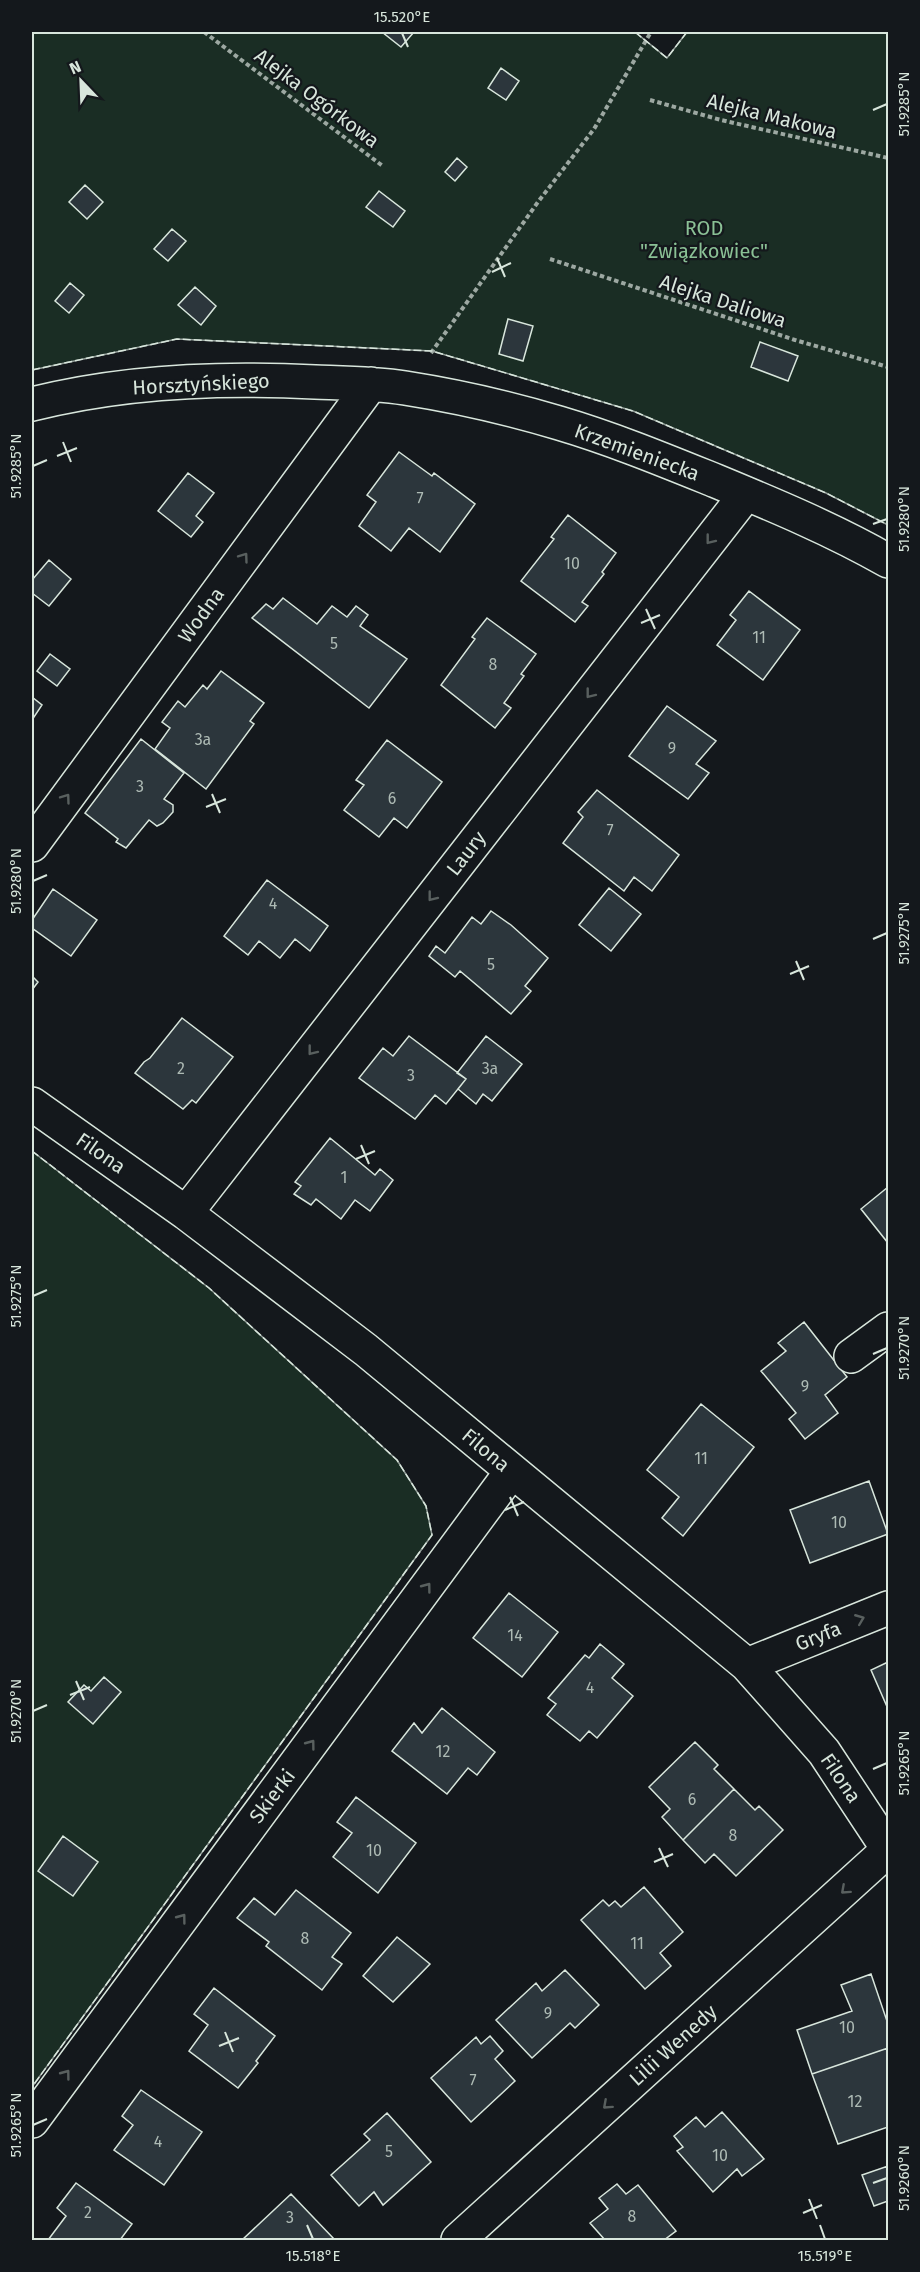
<svg xmlns="http://www.w3.org/2000/svg" width="920" height="2272" font-family="'Fira Sans',sans-serif">
<rect width="100%" height="100%" fill="#14181c"/>
<path fill="#1a2d24" stroke="#939e99" stroke-width="1.5" d="M 32,32 L 635,32 L 667,58 L 687,32 L 888,32 L 888,525 L 826,493 L 633,411 L 432,351 L 177,339 L 32,370 Z
M 32,1151 L 209,1288 L 397,1460 L 426,1506 L 432,1535 L 32,2087 Z"/>
<path fill="#2c363c" stroke="#d8e6dc" stroke-width="1.5" d="M 382,32 L 414,32 L 401,47 Z
M 501,68 L 519,81 L 506,100 L 488,88 Z
M 457,158 L 467,167 L 455,181 L 445,172 Z
M 85,185 L 103,202 L 87,219 L 69,202 Z
M 379,191 L 405,211 L 393,227 L 366,207 Z
M 172,229 L 186,241 L 168,261 L 154,249 Z
M 70,283 L 84,295 L 69,313 L 55,301 Z
M 195,287 L 216,306 L 201,325 L 178,305 Z
M 508,319 L 533,326 L 523,361 L 499,354 Z
M 760,342 L 798,356 L 788,381 L 751,367 Z
M 399,452 L 432,476 L 434,473 L 475,504 L 440,552 L 409,528 L 391,551 L 359,526 L 376,502 L 367,495 Z
M 188,473 L 214,493 L 196,516 L 203,522 L 191,537 L 158,511 Z
M 568,515 L 616,553 L 602,572 L 604,574 L 582,602 L 588,606 L 575,622 L 521,581 L 554,539 L 551,537 Z
M 49,560 L 71,579 L 49,606 L 32,593 L 32,580 Z
M 749,591 L 800,630 L 763,680 L 717,645 L 736,620 L 730,615 Z
M 283,598 L 317,624 L 332,606 L 347,617 L 356,606 L 368,615 L 360,626 L 407,659 L 369,708 L 252,618 L 266,604 L 273,609 Z
M 487,618 L 536,654 L 521,674 L 524,676 L 504,703 L 511,708 L 495,728 L 441,685 L 475,639 L 472,637 Z
M 50,654 L 70,669 L 57,686 L 37,671 Z
M 221,671 L 264,703 L 250,721 L 254,724 L 206,789 L 155,749 L 170,728 L 162,722 L 178,701 L 185,707 L 203,685 L 207,689 Z
M 32,697 L 42,705 L 32,720 Z
M 667,706 L 716,741 L 696,764 L 709,773 L 688,799 L 629,756 Z
M 141,739 L 184,773 L 164,799 L 173,805 L 173,812 L 163,823 L 157,826 L 149,820 L 126,848 L 116,842 L 118,839 L 85,813 Z
M 387,740 L 442,782 L 407,828 L 394,818 L 379,837 L 344,810 L 364,785 L 356,780 Z
M 597,790 L 679,855 L 652,891 L 634,877 L 624,891 L 563,843 L 583,817 L 578,812 Z
M 267,880 L 328,926 L 310,951 L 295,939 L 280,958 L 259,941 L 248,955 L 224,936 Z
M 609,888 L 641,914 L 611,951 L 579,925 Z
M 53,889 L 97,920 L 71,956 L 32,928 L 32,920 Z
M 491,911 L 511,925 L 548,958 L 525,986 L 531,991 L 511,1014 L 460,971 L 455,977 L 429,956 L 436,946 L 445,953 L 472,917 L 481,924 Z
M 32,976 L 38,982 L 32,990 Z
M 182,1018 L 233,1057 L 196,1103 L 192,1100 L 183,1109 L 135,1073 L 144,1062 L 150,1058 Z
M 409,1036 L 466,1079 L 446,1104 L 435,1095 L 415,1119 L 359,1078 L 383,1048 L 393,1056 Z
M 486,1036 L 522,1064 L 492,1101 L 483,1094 L 476,1104 L 458,1089 L 466,1079 L 457,1073 Z
M 330,1138 L 375,1175 L 380,1169 L 393,1180 L 370,1211 L 355,1200 L 341,1219 L 316,1199 L 311,1205 L 294,1194 L 301,1186 L 295,1182 Z
M 888,1187 L 888,1243 L 861,1209 Z
M 804,1322 L 847,1377 L 825,1395 L 838,1413 L 805,1439 L 789,1419 L 796,1413 L 761,1371 L 786,1351 L 778,1343 Z
M 701,1404 L 754,1447 L 683,1536 L 662,1518 L 679,1497 L 647,1470 Z
M 869,1481 L 888,1534 L 810,1563 L 790,1510 Z
M 509,1593 L 558,1632 L 522,1677 L 473,1638 Z
M 600,1644 L 624,1664 L 612,1678 L 633,1696 L 597,1738 L 589,1731 L 580,1741 L 547,1715 L 556,1704 L 548,1698 L 585,1655 L 589,1658 Z
M 888,1662 L 888,1709 L 871,1670 Z
M 104,1677 L 121,1692 L 93,1724 L 68,1702 L 84,1685 L 91,1691 Z
M 442,1708 L 495,1752 L 477,1775 L 468,1768 L 447,1794 L 392,1751 L 414,1723 L 422,1733 Z
M 695,1742 L 718,1765 L 714,1769 L 734,1789 L 683,1840 L 662,1817 L 670,1809 L 649,1787 Z
M 734,1789 L 755,1810 L 759,1806 L 783,1830 L 736,1876 L 714,1854 L 705,1863 L 683,1840 Z
M 356,1797 L 416,1843 L 378,1893 L 333,1857 L 352,1833 L 337,1822 Z
M 63,1836 L 98,1862 L 73,1896 L 38,1871 Z
M 644,1887 L 683,1932 L 660,1953 L 671,1966 L 645,1989 L 581,1920 L 603,1900 L 609,1906 L 615,1901 L 621,1907 Z
M 296,1890 L 351,1933 L 332,1957 L 342,1964 L 322,1990 L 266,1946 L 269,1942 L 237,1918 L 254,1898 L 275,1915 Z
M 397,1937 L 430,1964 L 393,2002 L 363,1976 Z
M 565,1970 L 599,2005 L 575,2028 L 570,2023 L 532,2058 L 496,2020 L 536,1983 L 542,1991 Z
M 871,1974 L 888,2024 L 888,2048 L 812,2074 L 797,2030 L 852,2011 L 841,1985 Z
M 214,1988 L 275,2036 L 256,2061 L 258,2063 L 238,2088 L 189,2051 L 208,2025 L 194,2014 Z
M 490,2036 L 503,2051 L 495,2059 L 515,2081 L 471,2122 L 431,2078 L 476,2037 L 481,2044 Z
M 888,2048 L 888,2127 L 838,2144 L 812,2074 Z
M 141,2090 L 202,2132 L 164,2185 L 114,2150 L 133,2125 L 122,2116 Z
M 722,2112 L 764,2159 L 742,2176 L 737,2169 L 713,2192 L 677,2151 L 683,2147 L 674,2136 L 696,2117 L 705,2127 Z
M 387,2113 L 431,2162 L 383,2205 L 374,2192 L 359,2206 L 331,2175 L 370,2140 L 364,2134 Z
M 888,2166 L 888,2201 L 874,2206 L 862,2175 Z
M 76,2183 L 132,2224 L 120,2240 L 48,2240 L 66,2216 L 57,2208 Z
M 617,2184 L 626,2194 L 638,2185 L 676,2231 L 664,2240 L 605,2240 L 590,2223 L 608,2209 L 599,2198 Z
M 291,2194 L 335,2240 L 242,2240 Z"/>
<g fill="none" stroke-linecap="round" stroke-linejoin="round">
<defs>
<path id="minor" d="M 32,404 C 123,381 220,377 315,382 C 345,383 375,383 405,388 C 456,396 509,408 559,423 C 613,439 664,460 716,481 C 774,505 834,530 888,561
M 32,845 L 371,384
M 32,1104 L 186,1213 L 366,1350 L 747,1665 L 824,1752 L 888,1849
M 186,1213 L 746,494
M 851,1356 L 888,1329
M 747,1665 L 888,1608
M 32,2121 L 512,1471
M 458,2240 L 888,1850"/>
</defs>
<use href="#minor" stroke="#d8e6dc" stroke-width="36"/>
<path stroke="#9da8a2" stroke-width="4" stroke-dasharray="4.5 3" stroke-linecap="butt" d="M 204,32 L 384,167
M 650,100 L 721,120 L 888,158
M 550,259 L 795,340 L 888,367
M 431,353 L 538,202 L 594,129 L 651,32"/>
<use href="#minor" stroke="#14181c" stroke-width="33"/>
<path stroke="#d8e6dc" stroke-width="1.5" stroke-dasharray="8 3" stroke-linecap="butt" d="M 635,32 L 667,58 L 687,32
M 32,370 L 177,339 L 432,351 L 633,411 L 826,493 L 888,525
M 32,1151 L 209,1288 L 397,1460 L 426,1506 L 432,1535 L 32,2087"/>
</g>
<defs><path id="oneway-chevron" d="M-2-3.5L2.5 0L-2 3.5" fill="none" stroke-width="1.6" stroke-linecap="round" stroke-linejoin="round" transform="scale(1.5)"/></defs>
<g stroke="#59605f">
<use href="#oneway-chevron" transform="translate(710 540) rotate(128)"/>
<use href="#oneway-chevron" transform="translate(244 557) rotate(-54)"/>
<use href="#oneway-chevron" transform="translate(590 694) rotate(128)"/>
<use href="#oneway-chevron" transform="translate(66 798) rotate(-54)"/>
<use href="#oneway-chevron" transform="translate(432 897) rotate(128)"/>
<use href="#oneway-chevron" transform="translate(312 1051) rotate(128)"/>
<use href="#oneway-chevron" transform="translate(427 1587) rotate(-53)"/>
<use href="#oneway-chevron" transform="translate(860 1619) rotate(-22)"/>
<use href="#oneway-chevron" transform="translate(311 1744) rotate(-53)"/>
<use href="#oneway-chevron" transform="translate(845 1890) rotate(138)"/>
<use href="#oneway-chevron" transform="translate(182 1918) rotate(-53)"/>
<use href="#oneway-chevron" transform="translate(66 2074) rotate(-53)"/>
<use href="#oneway-chevron" transform="translate(607 2105) rotate(138)"/>
</g>
<path fill="none" stroke="#d8e6dc" stroke-width="2" d="M 402,33 L 408,47M 873,110 L 887,104M 497,258 L 505,277M 492,272 L 511,263M 63,442 L 71,462M 57,456 L 77,448M 33,466 L 47,460M 873,524 L 887,519M 646,609 L 655,629M 641,623 L 660,615M 212,794 L 220,813M 206,807 L 226,799M 33,881 L 47,875M 873,939 L 887,933M 796,961 L 804,980M 790,974 L 809,966M 361,1145 L 369,1164M 356,1159 L 375,1151M 33,1296 L 47,1290M 873,1354 L 887,1348M 510,1497 L 518,1516M 505,1510 L 524,1502M 76,1681 L 84,1700M 70,1695 L 90,1687M 33,1711 L 47,1705M 873,1769 L 887,1763M 659,1848 L 668,1867M 654,1862 L 673,1854M 225,2032 L 233,2052M 219,2046 L 239,2038M 33,2125 L 47,2119M 873,2183 L 887,2178M 809,2199 L 817,2219M 803,2213 L 822,2205M 307,2225 L 313,2239M 820,2225 L 825,2239"/>
<g text-anchor="middle" dominant-baseline="central" stroke-width="4.5" stroke-linejoin="round" paint-order="stroke">
<g font-size="16" fill="#adbab4">
<text x="420" y="498">7</text>
<text x="572" y="563">10</text>
<text x="759" y="637">11</text>
<text x="334" y="643">5</text>
<text x="493" y="664">8</text>
<text x="203" y="739">3a</text>
<text x="672" y="748">9</text>
<text x="140" y="786">3</text>
<text x="392" y="798">6</text>
<text x="610" y="830">7</text>
<text x="273" y="903">4</text>
<text x="491" y="964">5</text>
<text x="181" y="1068">2</text>
<text x="490" y="1068">3a</text>
<text x="411" y="1075">3</text>
<text x="344" y="1177">1</text>
<text x="805" y="1386">9</text>
<text x="701" y="1458">11</text>
<text x="839" y="1522">10</text>
<text x="515" y="1635">14</text>
<text x="590" y="1687">4</text>
<text x="443" y="1751">12</text>
<text x="692" y="1799">6</text>
<text x="733" y="1835">8</text>
<text x="374" y="1850">10</text>
<text x="305" y="1938">8</text>
<text x="637" y="1943">11</text>
<text x="548" y="2013">9</text>
<text x="847" y="2027">10</text>
<text x="473" y="2080">7</text>
<text x="855" y="2101">12</text>
<text x="158" y="2141">4</text>
<text x="389" y="2151">5</text>
<text x="720" y="2155">10</text>
<text x="88" y="2212">2</text>
<text x="632" y="2216">8</text>
<text x="290" y="2217">3</text>
</g>
<g font-size="20" fill="#d8e6dc" stroke="#14181c">
<text transform="translate(317 98) rotate(37)">Alejka Ogórkowa</text>
<text transform="translate(772 116) rotate(14)">Alejka Makowa</text>
<text transform="translate(723 301) rotate(18)">Alejka Daliowa</text>
<text transform="translate(201 384) rotate(-3)">Horsztyńskiego</text>
<text transform="translate(637 452) rotate(20)">Krzemieniecka</text>
<text transform="translate(201 615) rotate(-54)">Wodna</text>
<text transform="translate(466 853) rotate(-52)">Laury</text>
<text transform="translate(101 1153) rotate(35)">Filona</text>
<text transform="translate(486 1450) rotate(40)">Filona</text>
<text transform="translate(818 1636) rotate(-22)">Gryfa</text>
<text transform="translate(841 1778) rotate(56)">Filona</text>
<text transform="translate(272 1796) rotate(-53)">Skierki</text>
<text transform="translate(673 2045) rotate(-42)">Lilii Wenedy</text>
</g>
<g font-size="20" fill="#8ac095" stroke="#14181c">
<text x="704" y="228">ROD<tspan x="704" dy="23">"Związkowiec"</tspan></text>
</g>
</g>
<rect width="920" height="2272" fill="none" stroke="#14181c" stroke-width="66"/>
<g transform="translate(81 81) rotate(337)" stroke="#14181c" stroke-width="4.5" paint-order="stroke">
<path d="M0-4.5L10 22L0 15L-10 22Z" fill="#d8e6dc"/>
<text y="-9" font-size="16" font-weight="bold" text-anchor="middle" fill="#d8e6dc">N</text>
</g>
<rect x="33" y="33" width="854" height="2206" fill="none" stroke="#d8e6dc" stroke-width="2"/>
<g font-size="15" text-anchor="middle" fill="#d8e6dc">
<text x="402" y="22">15.520°E</text>
<text transform="translate(904 104) rotate(-90)" y="5">51.9285°N</text>
<text transform="translate(16 466) rotate(-90)" y="5">51.9285°N</text>
<text transform="translate(904 519) rotate(-90)" y="5">51.9280°N</text>
<text transform="translate(16 881) rotate(-90)" y="5">51.9280°N</text>
<text transform="translate(904 933) rotate(-90)" y="5">51.9275°N</text>
<text transform="translate(16 1296) rotate(-90)" y="5">51.9275°N</text>
<text transform="translate(904 1348) rotate(-90)" y="5">51.9270°N</text>
<text transform="translate(16 1711) rotate(-90)" y="5">51.9270°N</text>
<text transform="translate(904 1763) rotate(-90)" y="5">51.9265°N</text>
<text transform="translate(16 2125) rotate(-90)" y="5">51.9265°N</text>
<text transform="translate(904 2178) rotate(-90)" y="5">51.9260°N</text>
<text x="313" y="2261">15.518°E</text>
<text x="825" y="2261">15.519°E</text>
</g>
</svg>
